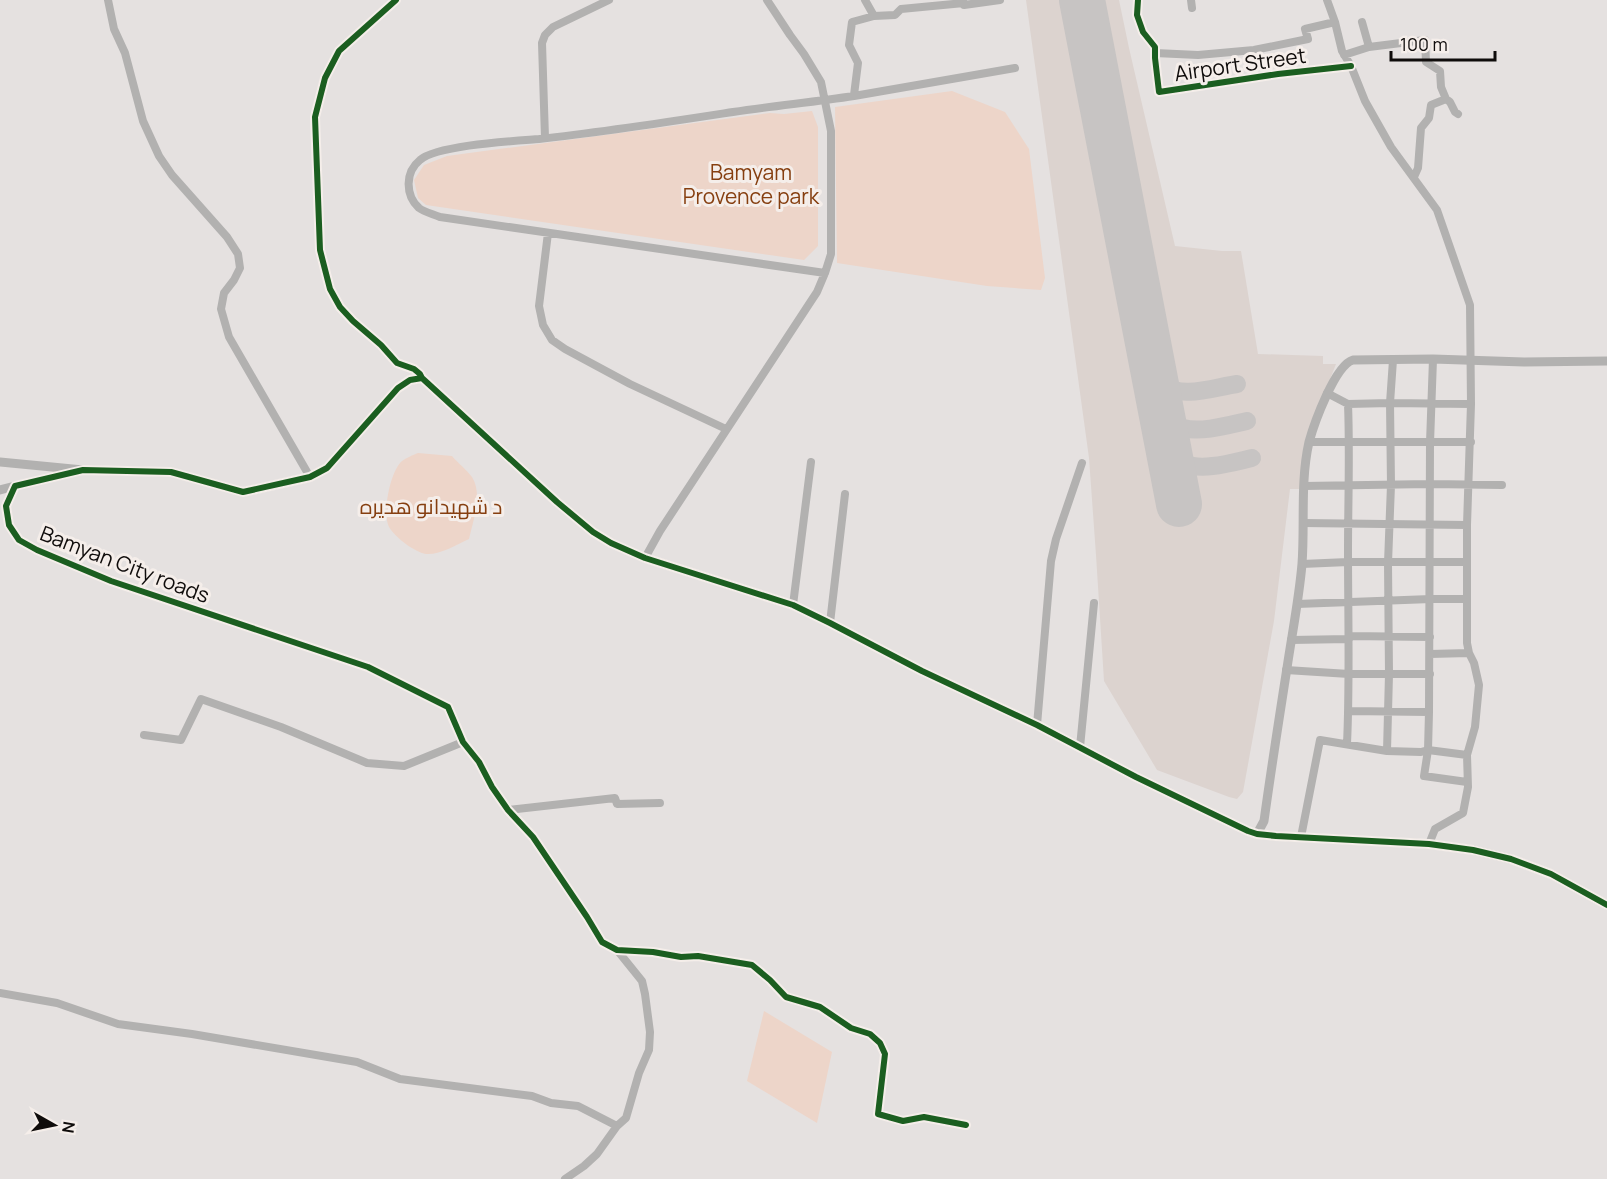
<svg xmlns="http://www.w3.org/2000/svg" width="1607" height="1179" font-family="Manrope,Cairo,sans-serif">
<rect width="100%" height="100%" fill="#e5e1e0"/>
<path fill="#dcd3cf" d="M 1026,0 L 1119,0 L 1129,48 L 1175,246 L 1222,251 L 1241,251 L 1258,354 L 1323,356 L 1323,364 L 1336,364 L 1321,402 L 1300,489 L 1290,489 L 1274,621 L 1243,792 L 1237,799 L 1229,797 L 1157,770 L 1104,681 L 1096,555 L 1089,458 Z"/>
<path fill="#edd5c9" d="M 952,91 L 1005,112 L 1029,149 L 1045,278 L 1041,290 L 987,286 L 837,263 L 835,107 Z
M 812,111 L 818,127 L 818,246 L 804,260 L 426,205 L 418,198 L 414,180 L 424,165 L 447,156 L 770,113 L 784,114 Z
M 418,453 L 452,456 C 458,463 467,470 472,477 C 483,494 473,521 469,539 C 456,545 440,555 426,554 C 414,552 395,537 389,527 C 382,514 390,471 402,461 C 406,458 413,455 418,453 Z
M 764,1011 L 832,1052 L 817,1123 L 747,1081 Z"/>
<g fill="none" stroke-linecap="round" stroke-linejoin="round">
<path stroke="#c7c4c3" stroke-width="18" d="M 1154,372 C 1157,376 1159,381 1163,384 C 1180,400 1215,387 1237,384
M 1161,409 C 1167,417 1173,426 1183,428 C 1201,433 1229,425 1247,421
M 1168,445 C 1173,451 1177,459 1184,463 C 1201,472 1234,462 1252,458"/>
<path stroke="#c7c4c3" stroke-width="46" d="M 1082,0 L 1179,504"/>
<path stroke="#b2b1b0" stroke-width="8" d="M 108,0 L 114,29 L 125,53 L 143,121 L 159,156 L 172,175 L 227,237 L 238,254 L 240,268 L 234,280 L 224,293 L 221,309 L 229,337 L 310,477
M 396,0 L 339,51 L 325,78 L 315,117 L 320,250 L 330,289 L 340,307 L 353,321 L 381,345 L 397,363 L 414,369 L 420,374 L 422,378
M 1138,0 L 1137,15 L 1143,32 L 1155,47 L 1155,58 L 1159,92 L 1278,74 L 1351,66
M 1191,0 L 1192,8
M 1327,0 L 1335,22 L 1342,51 L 1351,66 L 1365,101 L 1391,147 L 1437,210 L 1470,305 L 1471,404 L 1467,525 L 1467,643 L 1469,653 L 1474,663 L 1479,685 L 1475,727 L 1467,755 L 1468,787 L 1463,813 L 1435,829 L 1429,844
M 874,16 L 895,15 L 901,9 L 964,3 L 964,5 L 1000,0
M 1362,22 L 1369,47
M 1155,53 L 1198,55 L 1254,50 L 1308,39 L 1305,29 L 1335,22
M 1344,55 L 1369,47 L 1425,40 L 1426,62 L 1440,71 L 1441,87 L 1446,99 L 1450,102 L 1455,112 L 1458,114
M 854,95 L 858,63 L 849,45 L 852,22 L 874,16 L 865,0
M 545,138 L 542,43 L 545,35 L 553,27 L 609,0
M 1414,177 L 1418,168 L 1421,128 L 1429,118 L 1431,105 L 1446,99
M 548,233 L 539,306 L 543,325 L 552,340 L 565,349 L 630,384 L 726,429
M 825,273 L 440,217 C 433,214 424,212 419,208 C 405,195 405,172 420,160 C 437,145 514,141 539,139 C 604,132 668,122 733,112 C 773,106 814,102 854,96 C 908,87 961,77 1015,68
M 1433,359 L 1430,443 L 1429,712 L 1428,750 L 1424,776 L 1467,782
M 1327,393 L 1348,404 L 1390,403 L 1471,404
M 1309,442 L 1471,442
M 79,471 L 15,486 L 6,506 L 9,525 L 19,540 L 37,550 L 111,581 L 368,667 L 448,707 L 463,742 L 479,762 L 492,787 L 508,810 L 533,837 L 587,917 L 602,942 L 617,950 L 653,952 L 681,957 L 698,956 L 752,965 L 770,980 L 786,997 L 820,1007 L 851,1028 L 870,1034 L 880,1043 L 885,1054 L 878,1114 L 903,1121 L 924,1117 L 966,1125
M 1304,486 L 1430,484 L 1502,485
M 1303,523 L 1467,525
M 645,558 L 660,531 L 817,292 L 825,273 L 831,254 L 831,131 L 821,82 L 804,54 L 790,35 L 767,0
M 1302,564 L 1348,562 L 1467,562
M 1297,604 L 1431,599 L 1467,599
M 793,605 L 811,462
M 830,623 L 845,494
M 1349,636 L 1430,637
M 1291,640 L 1349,639
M 1430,654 L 1469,653
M 1286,670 L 1349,674 L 1430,674
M 1349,711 L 1429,712
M 1037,725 L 1051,561 L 1056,539 L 1082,463
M 144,735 L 181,740 L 201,699 L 281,727 L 367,763 L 404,766 L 463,742
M 1347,744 C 1350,680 1348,616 1348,551 C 1348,502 1350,453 1348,404
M 1080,747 L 1094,603
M 1387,751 L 1389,674 L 1388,563 L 1391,485 L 1390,403 L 1393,360
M 508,810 L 615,798 L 617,804 L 660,803
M 1301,837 L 1320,740 L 1387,751 L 1421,752 L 1428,750 L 1467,755
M 0,993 L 57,1003 L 118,1024 L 192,1034 L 357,1062 L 400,1079 L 532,1096 L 551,1103 L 578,1106 L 617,1126
M 565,1179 L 584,1166 L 597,1154 L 617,1126 L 626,1118 L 639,1073 L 649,1050 L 650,1032 L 645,994 L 642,981 L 617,950"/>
<path stroke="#b2b1b0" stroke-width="9" d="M 0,462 L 83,470 L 171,472 L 243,492 L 310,477 L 327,468 L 398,388 L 410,380 L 422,378 L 557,502 L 593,532 L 611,543 L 645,558 L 793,605 L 830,623 L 922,671 L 1037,725 L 1136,777 L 1248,831 L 1257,834 L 1276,836 L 1429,844 L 1473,850 L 1511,859 L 1551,874 L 1607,905
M 0,490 L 15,486
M 1257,834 L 1264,821 C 1271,770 1279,719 1287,668 C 1292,634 1299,599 1302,564 C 1305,524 1300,482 1309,442 C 1314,424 1335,365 1353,360 L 1433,359 L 1524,362 L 1607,361"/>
<defs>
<path id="cycleway" d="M 396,0 L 339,51 L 325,78 L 315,117 L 320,250 L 330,289 L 340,307 L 353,321 L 381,345 L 397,363 L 414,369 L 420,374 L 422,378
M 1138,0 L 1137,15 L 1143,32 L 1155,47 L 1155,58 L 1159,92 L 1278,74 L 1351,66
M 966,1125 L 924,1117 L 903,1121 L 878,1114 L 885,1054 L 880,1043 L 870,1034 L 851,1028 L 820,1007 L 786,997 L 770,980 L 752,965 L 698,956 L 681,957 L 653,952 L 617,950 L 602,942 L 587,917 L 533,837 L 508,810 L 492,787 L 479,762 L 463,742 L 448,707 L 368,667 L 111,581 L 37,550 L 19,540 L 9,525 L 6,506 L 15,486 L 83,470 L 171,472 L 243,492 L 310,477 L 327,468 L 398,388 L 410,380 L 422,378 L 557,502 L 593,532 L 611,543 L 645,558 L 793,605 L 830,623 L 922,671 L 1037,725 L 1136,777 L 1248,831 L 1257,834 L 1276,836 L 1429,844 L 1473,850 L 1511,859 L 1551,874 L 1607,905"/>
</defs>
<use href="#cycleway" stroke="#f5eeea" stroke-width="10"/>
<use href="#cycleway" stroke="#1b5e20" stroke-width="6"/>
</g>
<g text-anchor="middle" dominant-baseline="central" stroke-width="6" stroke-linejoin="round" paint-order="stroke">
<g font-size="21" fill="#0f0c0b" stroke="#f5eeea">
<text transform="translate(1240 64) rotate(-8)">Airport Street</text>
<text transform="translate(125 564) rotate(21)">Bamyan City roads</text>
</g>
<g font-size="21" fill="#863f10" stroke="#f5eeea">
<text x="751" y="172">Bamyam<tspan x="751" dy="24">Provence park</tspan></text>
<text x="431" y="506">د شهیدانو هدیره</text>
</g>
</g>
<g transform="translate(54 1125) rotate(99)" stroke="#f5eeea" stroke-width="4.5" paint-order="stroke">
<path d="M0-4.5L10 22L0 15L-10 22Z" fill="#0f0c0b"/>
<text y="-9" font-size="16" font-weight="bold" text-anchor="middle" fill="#0f0c0b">N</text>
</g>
<path d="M1391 51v9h104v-9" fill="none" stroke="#0f0c0b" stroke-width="3"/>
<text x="1400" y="51" font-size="18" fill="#0f0c0b" stroke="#f5eeea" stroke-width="4.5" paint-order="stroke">100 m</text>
</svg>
